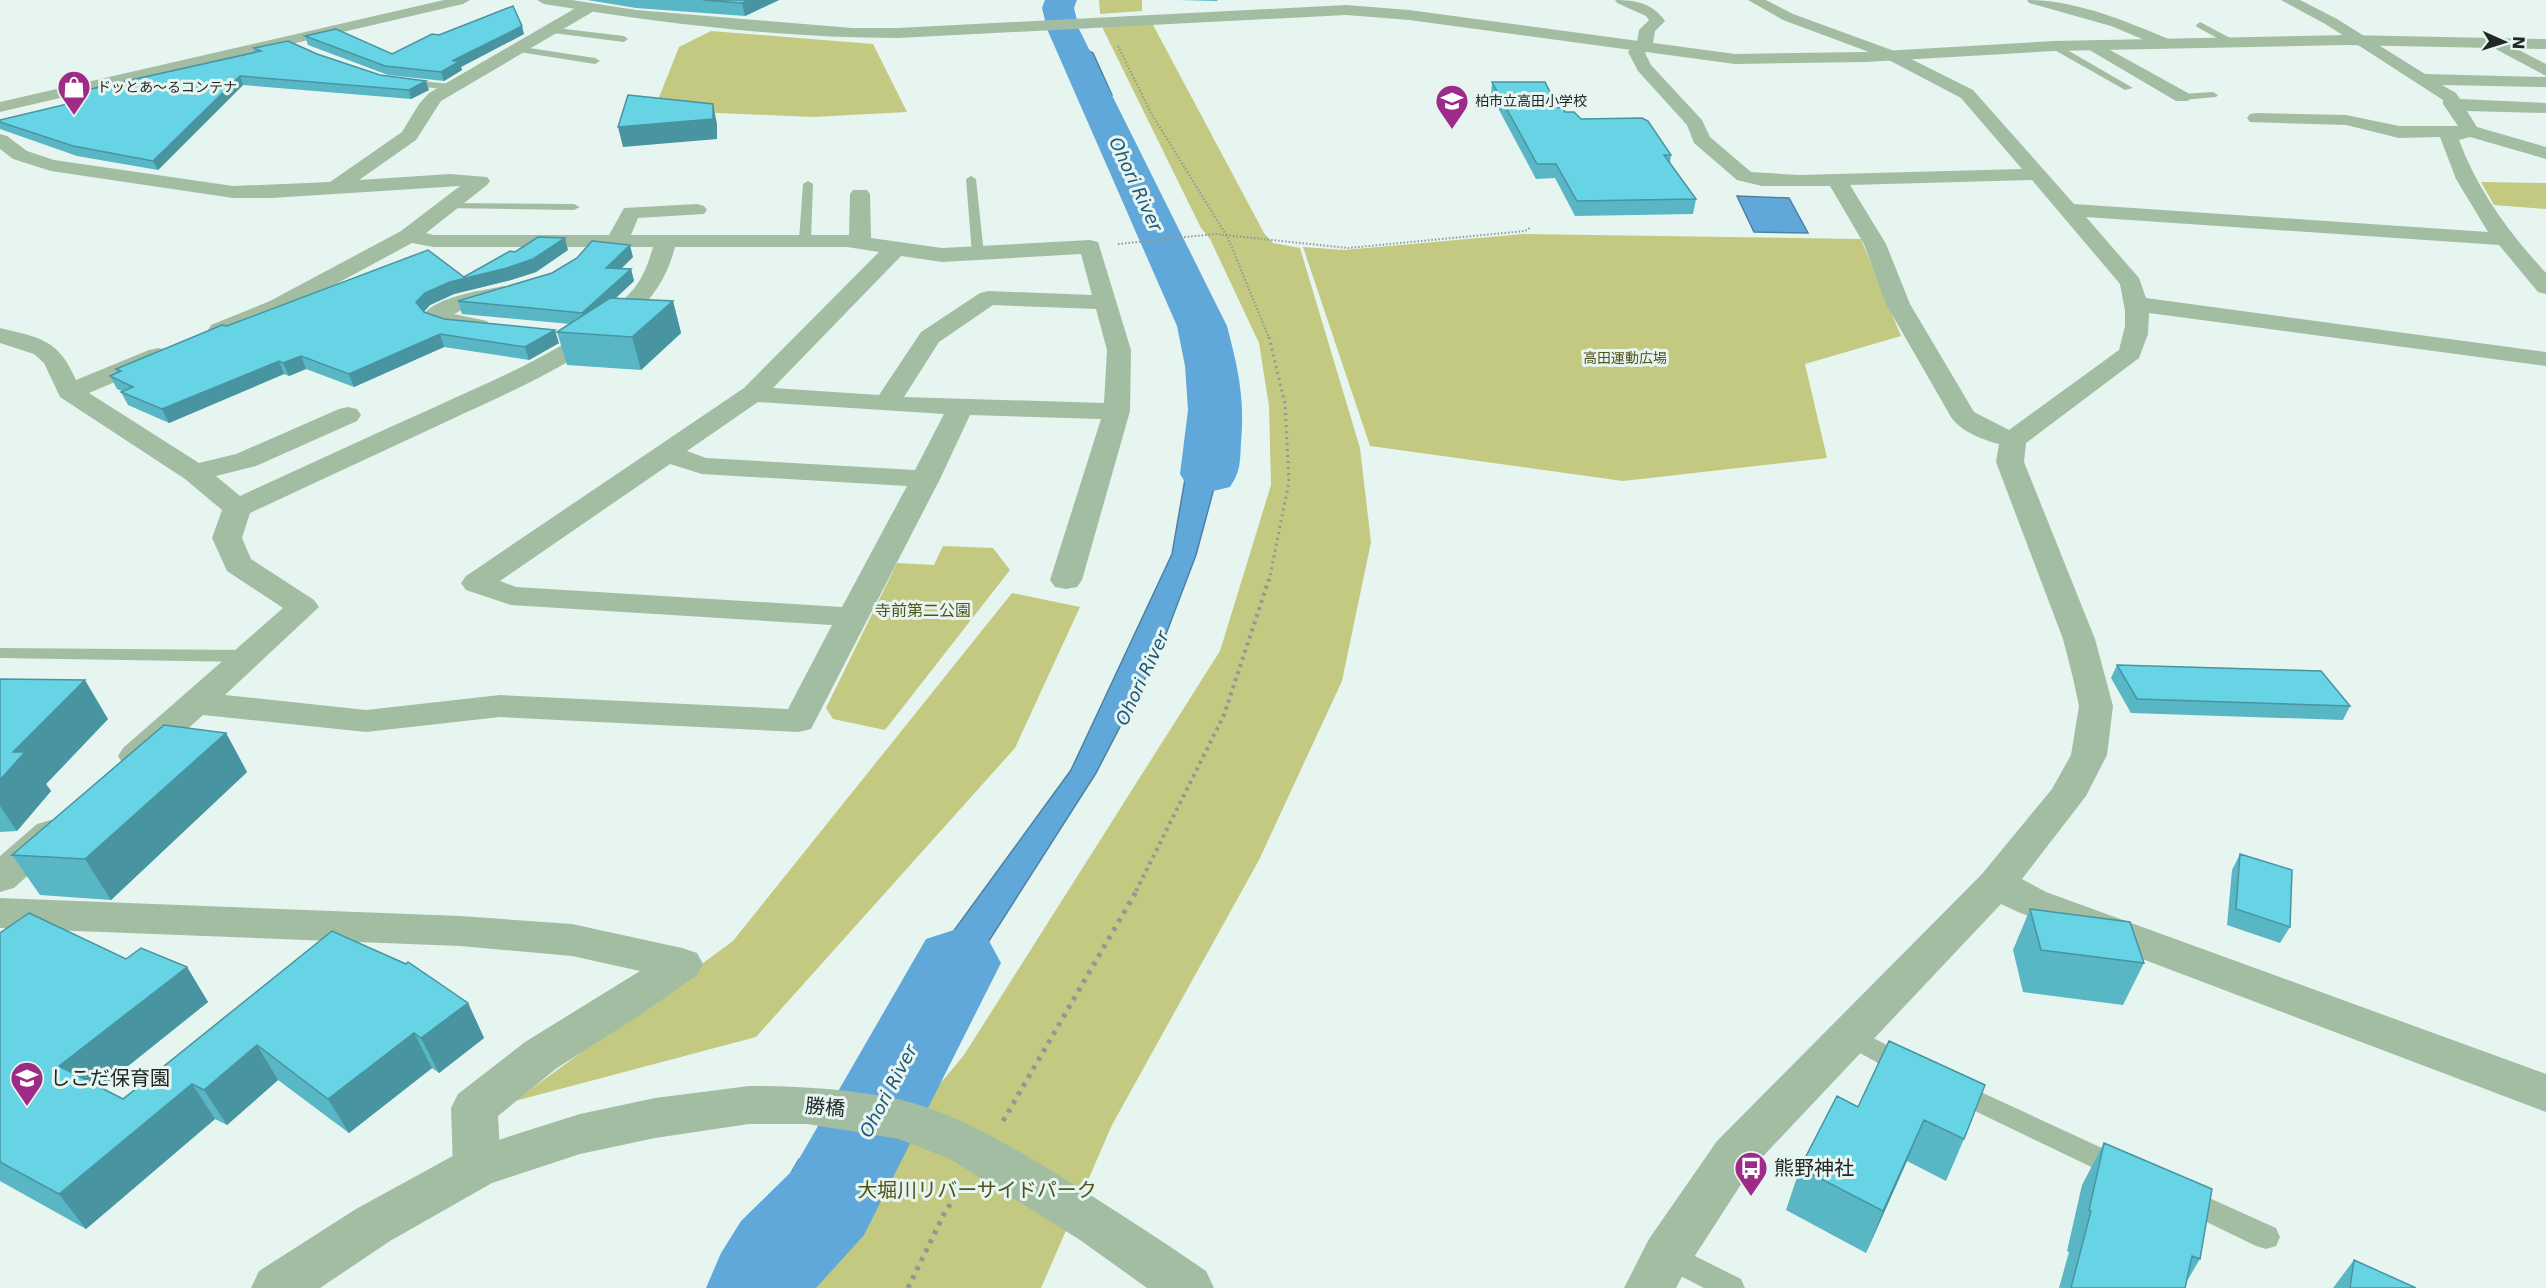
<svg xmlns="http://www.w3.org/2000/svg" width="2546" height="1288" font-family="'DejaVu Sans','Noto Sans JP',sans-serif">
<rect width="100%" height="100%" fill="#e7f5f1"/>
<path fill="#c3c980" d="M 1099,0 L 1142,0 L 1142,11 L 1100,14 Z
M 1152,23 L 1264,233 L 1273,243 L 1300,248 L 1360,448 L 1371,542 L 1342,681 L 1259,860 L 1112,1125 L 1041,1288 L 810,1288 L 880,1156 L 964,1055 L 1220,651 L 1271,485 L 1269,406 L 1259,343 L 1210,239 L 1201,228 L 1103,29 L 1103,26 Z
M 711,31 L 873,44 L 907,112 L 813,117 L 672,111 L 658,100 L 679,47 Z
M 2481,182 L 2546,183 L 2546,209 L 2494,205 Z
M 1523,234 L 1861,239 L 1901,336 L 1805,364 L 1827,458 L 1623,481 L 1370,446 L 1303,247 L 1344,250 Z
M 943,546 L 993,548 L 1010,570 L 885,730 L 833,719 L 826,708 L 897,563 L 934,565 Z
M 1012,593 L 1080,607 L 1015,748 L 756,1037 L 515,1101 L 733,941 Z"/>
<path fill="#61a8da" stroke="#4e81a4" stroke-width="1.5" d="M 1072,26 L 1079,46 L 1093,53 L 1112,95 L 1102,98 L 1100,103 L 1111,106 C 1108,117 1112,124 1121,131 L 1117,137 L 1138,161 L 1134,177 L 1153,191 L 1168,234 L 1139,237 L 1051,27 Z
M 1737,196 L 1789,198 L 1808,233 L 1754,232 Z
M 1173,245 L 1192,288 L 1219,413 L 1217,477 L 1196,555 L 1160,650 L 1096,773 L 920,1049 L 877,1036 L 1071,770 L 1172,554 L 1194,427 L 1195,402 L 1171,292 L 1150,247 Z
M 799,1159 L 849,1165 L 777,1288 L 725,1288 Z"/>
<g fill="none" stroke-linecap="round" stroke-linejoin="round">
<path fill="#61a8da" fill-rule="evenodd" d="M 1045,0 L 1077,0 L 1074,8 L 1079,29 L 1227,326 C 1238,368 1245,398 1241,442 C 1240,461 1241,471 1230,487 L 1209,492 L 1188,487 L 1180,474 L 1188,410 L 1185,366 L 1177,326 L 1047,29 L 1042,8 Z
M 957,929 L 988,939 L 1001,963 L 864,1235 L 816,1288 L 706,1288 L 721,1253 L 741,1221 L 792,1171 L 926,939 Z"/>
<path stroke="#8f9996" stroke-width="2" stroke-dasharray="1.5 2" stroke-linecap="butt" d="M 1118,46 L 1151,113 L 1228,238 L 1269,338
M 1118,244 L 1215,234 L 1348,248 L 1525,231 L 1531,227"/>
<path stroke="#8f9996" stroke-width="3" stroke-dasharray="2 4" stroke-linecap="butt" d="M 1269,581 L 1289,482 L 1285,404 L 1269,337"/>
<path stroke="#8f9996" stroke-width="4" stroke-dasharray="3 4.5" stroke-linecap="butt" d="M 1136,891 L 1224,715 L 1269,579"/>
<path stroke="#8f9996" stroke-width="5" stroke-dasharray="4 6" stroke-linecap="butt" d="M 1003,1121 L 1137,890
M 908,1288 L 945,1212 L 961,1188"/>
<path fill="#a3bda3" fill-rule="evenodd" d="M 2200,22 L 2234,40 L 2235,42 L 2228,44 L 2197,27 L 2196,25 Z
M 548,27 L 624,36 L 628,39 L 624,42 L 545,32 L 544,30 Z
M 2051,44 L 2057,44 L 2133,88 L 2125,90 L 2051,48 Z
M 516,46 L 595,58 L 600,61 L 595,64 L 513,51 L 513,47 Z
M 403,79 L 450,84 L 455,87 L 450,90 L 400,84 L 398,82 Z
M 2213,92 L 2218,95 L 2216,97 L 2182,100 L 2177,97 L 2182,94 Z
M 971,176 L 976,179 L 984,254 L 978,258 L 972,254 L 966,179 Z
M 808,181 L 813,184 L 811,240 L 805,244 L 799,240 L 803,184 Z
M 448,203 L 574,204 L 580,207 L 574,210 L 444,208 L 444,204 Z
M 0,648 L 247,650 L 253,652 L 256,656 L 253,660 L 247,662 L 0,658 Z
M 1848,1025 L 1914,1059 L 1917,1066 L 1914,1073 L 1905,1076 L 1896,1073 L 1840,1042 L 1836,1035 L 1840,1028 Z
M 1957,1081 L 2128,1160 L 2132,1168 L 2128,1176 L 2119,1179 L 2110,1176 L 1948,1098 L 1945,1091 L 1948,1084 Z
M 2187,1188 L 2276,1228 L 2280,1237 L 2276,1246 L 2266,1249 L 2256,1246 L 2178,1208 L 2174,1200 L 2178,1192 Z
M 1667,1242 L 1741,1279 L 1745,1288 L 1704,1288 L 1657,1264 L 1653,1255 L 1657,1246 Z"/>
<path fill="#a3bda3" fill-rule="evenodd" d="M 1615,0 C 1635,0 1653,3 1665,21 L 1655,31 L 1653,44 L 1645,53 L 1651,65 L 1702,120 L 1710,137 L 1751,172 L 1799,175 L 2022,169 L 1961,98 L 1885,58 L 1783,20 L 1748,0 L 1766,0 L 1793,14 L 1897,52 L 1973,90 L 2074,204 L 2488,232 L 2456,179 L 2440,137 L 2399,138 L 2346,125 L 2250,122 L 2247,118 L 2250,114 L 2256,113 L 2346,115 L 2399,126 L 2458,126 L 2443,104 L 2443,100 L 2327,25 L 2281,0 L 2300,0 L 2337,19 L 2425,74 L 2546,77 L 2546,87 L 2442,85 L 2456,93 L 2460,99 L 2546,103 L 2546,113 L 2467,111 L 2477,127 L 2546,147 L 2546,159 L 2470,137 L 2459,140 C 2478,191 2509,233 2546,273 L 2546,294 L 2538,292 L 2499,245 L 2086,217 L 2139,278 L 2146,298 L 2546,352 L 2546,366 L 2149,313 L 2148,334 L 2139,358 L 2026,443 L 2024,462 L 2095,639 L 2113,706 L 2107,755 L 2086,796 L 2022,879 L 2046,892 L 2546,1074 L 2546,1112 L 2018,912 L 2001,904 L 1751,1169 L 1685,1271 L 1676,1288 L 1624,1288 L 1649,1239 L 1717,1141 L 1982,874 L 2052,789 L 2071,755 L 2079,706 L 2073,678 L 2063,639 L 1996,462 L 1999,444 C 1983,440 1960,431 1951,417 L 1886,304 L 1864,244 L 1830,186 L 1762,186 L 1737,180 L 1694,143 L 1687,125 L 1638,71 L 1628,52 L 1637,42 L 1639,30 L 1649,20 L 1646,16 L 1617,3 ZM 2032,180 L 2120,284 L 2125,311 L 2125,326 L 2119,350 L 2009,430 L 1974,412 L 1910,304 L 1886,244 L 1850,185 Z
M 2027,0 C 2076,0 2125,21 2171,40 L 2173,43 L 2171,46 L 2159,46 L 2111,26 L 2029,3 Z
M 589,3 L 597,8 L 594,11 L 441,101 L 416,140 L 359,180 L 450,174 L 487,177 L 490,181 L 487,185 L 426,233 L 434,235 L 609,235 L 624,208 L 697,204 L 704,206 L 707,210 L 704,214 L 638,218 L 631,235 L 849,235 L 850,194 L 853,190 L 867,190 L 870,194 L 871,238 L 942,248 L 1090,240 L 1098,242 L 1131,350 L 1130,411 L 1082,580 L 1077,587 L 1066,589 L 1055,587 L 1050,580 L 1101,419 L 970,415 L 940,479 L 811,729 L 799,732 L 500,717 L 366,732 L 203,715 L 149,764 L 136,768 L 123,764 L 118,756 L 123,748 L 283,608 L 227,571 L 212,538 L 222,510 L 185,479 L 60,397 L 44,363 L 34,354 L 0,343 L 0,328 C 41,338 58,339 76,380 L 149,350 L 158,348 L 167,350 L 170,355 L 167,360 L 89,393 L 199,463 L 236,454 L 339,409 L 348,407 L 357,409 L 361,415 L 357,421 L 256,466 L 216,476 L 240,496 C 305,466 370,436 435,407 C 502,376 579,346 631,292 C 643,279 648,264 653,247 L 434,247 L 412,243 L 286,311 L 220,337 L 211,335 L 208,330 L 211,325 L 270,301 L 401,231 L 460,186 L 272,198 L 233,198 L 51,171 L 13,159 L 0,149 L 0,134 L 7,136 L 27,151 L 54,160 L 233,186 L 330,182 L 402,132 L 419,104 L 429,93 L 574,9 ZM 675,247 L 847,247 L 879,252 L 744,388 L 466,576 L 461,583 L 466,590 L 511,605 L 832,625 L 788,709 L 500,695 L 366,710 L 225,695 L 319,607 L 314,600 L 251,559 L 242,538 L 250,513 C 317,482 385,450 452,419 C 514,390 581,362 633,316 C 654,297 668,275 675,247 ZM 1081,254 L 1092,295 L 988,291 L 980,293 L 921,332 L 879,395 L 773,388 L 901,256 L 942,262 ZM 993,305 L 1096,309 L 1107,350 L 1104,403 L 904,397 L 939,342 ZM 758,402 L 944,414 L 915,470 L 706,458 L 687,451 ZM 670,464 L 702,474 L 907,486 L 842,607 L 516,587 L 500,581 Z
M 2494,37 L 2546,64 L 2546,76 L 2488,45 L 2486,42 Z
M 2092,40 L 2188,93 L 2191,97 L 2188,101 L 2176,101 L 2086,48 L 2084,45 L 2086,42 Z
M 503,286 L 511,288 L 515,293 L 511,298 L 466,308 L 454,314 L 487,321 L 490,326 L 487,331 L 478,333 L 429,323 L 423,315 C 437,296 481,291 503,286 Z
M 51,820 L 65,824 L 70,833 L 65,842 L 14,888 L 0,892 L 0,856 L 37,824 Z
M 0,898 L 460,916 L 572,924 L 682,948 L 697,953 L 703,964 L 697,975 L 643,1013 L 557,1068 L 498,1116 L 501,1167 L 494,1182 L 477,1188 L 460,1182 L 453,1167 L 451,1108 L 458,1094 L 525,1042 L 640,971 L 572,956 L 460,946 L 0,928 Z"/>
<path fill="#a3bda3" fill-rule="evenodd" d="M 444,0 L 470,0 L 463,4 L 0,112 L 0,102 Z
M 537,0 L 572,0 L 636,10 L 852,28 L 898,28 L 1346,5 L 1409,10 L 1735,54 L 1866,52 L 2054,41 L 2345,35 L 2546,39 L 2546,49 L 2345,45 L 2054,51 L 1866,62 L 1735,64 L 1409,20 L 1346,15 L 898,38 C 781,38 659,23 544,4 Z
M 749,1086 C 799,1086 849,1089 898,1099 C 950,1111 996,1138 1042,1165 C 1098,1199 1152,1234 1206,1271 L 1214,1288 L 1147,1288 L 1080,1240 L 950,1159 L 899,1139 L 807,1124 L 749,1124 L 655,1138 L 580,1154 L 492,1183 L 390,1241 L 320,1288 L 251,1288 L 259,1271 L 356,1209 L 460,1152 L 580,1114 L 655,1098 Z"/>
</g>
<path fill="#59b6c5" d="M 587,0 L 779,0 L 745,16 L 636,8 Z
M 1178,0 L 1218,0 L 1217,1 Z
M 524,34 L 461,67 L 462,70 L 444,81 L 388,75 L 308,45 L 305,36 L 392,54 Z
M 254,48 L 317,54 L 380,75 L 429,90 L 411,99 L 243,85 L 158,170 L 77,156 L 0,129 L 0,120 L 68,104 L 64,95 L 255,53 Z
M 1492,82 L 1558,108 L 1581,119 L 1671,155 L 1670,163 L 1696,199 L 1693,214 L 1575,216 L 1555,178 L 1536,179 L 1491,95 Z
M 568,250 L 536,272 L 511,280 L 454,294 L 430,305 L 423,312 L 444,319 L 559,343 L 529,360 L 444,347 L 354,387 L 306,369 L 289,376 L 284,374 L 169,423 L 128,405 L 121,392 L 122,391 L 117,389 L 110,376 L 118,373 L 116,369 L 227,326 L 464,277 L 515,252 Z
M 633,257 L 622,268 L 631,269 L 634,281 L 615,299 L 673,301 L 681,333 L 641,370 L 567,365 L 557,332 L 570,324 L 462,314 L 458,301 Z
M 2117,665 L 2350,706 L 2343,720 L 2131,713 L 2111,678 Z
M 0,679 L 108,719 L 46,784 L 51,791 L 17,831 L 0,832 Z
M 226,733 L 247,772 L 111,900 L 40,895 L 12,855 Z
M 2240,854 L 2290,927 L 2280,943 L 2227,925 L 2232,870 Z
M 2030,909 L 2144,963 L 2123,1005 L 2023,992 L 2013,950 Z
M 332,931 L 468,1003 L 484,1038 L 439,1073 L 432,1068 L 349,1133 L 278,1080 L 227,1125 L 215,1119 L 86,1229 L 0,1181 L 0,933 L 126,959 L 187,967 L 208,1002 L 101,1088 L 123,1099 Z
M 1889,1041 L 1964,1139 L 1946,1181 L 1907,1161 L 1866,1253 L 1786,1210 L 1800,1168 L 1858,1107 Z
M 2104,1143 L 2200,1259 L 2187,1281 L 2185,1288 L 2059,1288 L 2069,1252 L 2067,1251 L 2082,1185 Z
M 2354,1260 L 2416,1288 L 2333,1288 Z"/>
<path fill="#4894a0" d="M 749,0 L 779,0 L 745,16 L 742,3 Z
M 522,26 L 524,34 L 461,67 L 462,70 L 444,81 L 441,72 L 452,61 Z
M 240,76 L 243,85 L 158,170 L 153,161 Z
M 426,81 L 429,90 L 411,99 L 409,90 Z
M 713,104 L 717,124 L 717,139 L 623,147 L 618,127 Z
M 565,238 L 568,250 L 536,272 L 511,280 L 454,294 L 430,305 L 421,315 L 416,302 L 425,293 L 450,282 L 507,268 Z
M 630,245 L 633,257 L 609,280 L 606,268 Z
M 631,269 L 634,281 L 585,326 L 582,313 Z
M 673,301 L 681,333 L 641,370 L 632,337 Z
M 555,330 L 559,343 L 529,360 L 525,347 Z
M 440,334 L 444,347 L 354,387 L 349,374 Z
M 301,356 L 306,369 L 289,376 L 283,363 Z
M 279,361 L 284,374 L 169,423 L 162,409 Z
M 85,680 L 108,719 L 46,784 L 51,791 L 17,831 L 0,806 L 0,780 L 13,752 Z
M 226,733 L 247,772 L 111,900 L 85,859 Z
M 187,967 L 208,1002 L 84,1101 L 59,1066 Z
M 468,1003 L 484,1038 L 439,1073 L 421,1038 Z
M 414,1033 L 432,1068 L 349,1133 L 328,1099 Z
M 257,1045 L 278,1080 L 227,1125 L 204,1090 Z
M 192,1084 L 215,1119 L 86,1229 L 59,1194 Z
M 1924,1120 L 1907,1161 L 1866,1253 L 1883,1211 Z"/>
<path fill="#67d4e5" stroke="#4894a0" stroke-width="1.5" d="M 703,0 L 749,0 L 742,3 Z
M 513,6 L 522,26 L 452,61 L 460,61 L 441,72 L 385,66 L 305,36 L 336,29 L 392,54 L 432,34 L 439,35 Z
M 288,41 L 317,54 L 380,75 L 426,81 L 409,90 L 240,76 L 153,161 L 73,146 L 0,122 L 0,120 L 84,100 L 64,95 L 261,51 L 254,48 Z
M 1492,82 L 1545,82 L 1558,108 L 1562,107 L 1565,112 L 1574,112 L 1581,119 L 1642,118 L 1648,121 L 1671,155 L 1664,155 L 1696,199 L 1577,201 L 1556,164 L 1537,164 Z
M 628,95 L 713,104 L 713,119 L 618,127 Z
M 538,237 L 565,238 L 533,259 L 507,268 L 450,282 L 425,293 L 416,302 L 424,312 L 444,319 L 555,330 L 525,347 L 440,334 L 349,374 L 301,356 L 283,363 L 279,361 L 162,409 L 121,392 L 133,387 L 110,376 L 121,371 L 116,369 L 222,325 L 227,326 L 428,250 L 464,277 L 510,251 L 515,252 Z
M 592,241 L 630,245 L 606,268 L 631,269 L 582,313 L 458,301 L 552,273 L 577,258 Z
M 610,298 L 673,301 L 632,337 L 557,332 Z
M 2117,665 L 2321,671 L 2350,706 L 2137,699 Z
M 0,679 L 85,680 L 13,752 L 25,752 L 0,780 Z
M 164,725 L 226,733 L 85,859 L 12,855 Z
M 2240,854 L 2292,870 L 2290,927 L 2236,909 Z
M 2030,909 L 2130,922 L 2144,963 L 2041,950 Z
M 29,913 L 126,959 L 141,948 L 187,967 L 59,1066 L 123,1099 L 332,931 L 406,964 L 408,962 L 468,1003 L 421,1038 L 414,1033 L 328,1099 L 257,1045 L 204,1090 L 192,1084 L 59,1194 L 0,1162 L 0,933 Z
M 1889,1041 L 1985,1085 L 1964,1139 L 1924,1120 L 1883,1211 L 1800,1168 L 1837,1096 L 1858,1107 Z
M 2104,1143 L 2212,1189 L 2200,1259 L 2192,1256 L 2185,1288 L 2071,1288 L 2091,1211 L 2089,1210 Z
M 2354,1260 L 2416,1288 L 2350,1288 Z"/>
<defs>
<symbol id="shop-pin" viewBox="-11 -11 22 30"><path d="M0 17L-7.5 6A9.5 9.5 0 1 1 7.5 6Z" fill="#9e2b87" stroke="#e7f5f1"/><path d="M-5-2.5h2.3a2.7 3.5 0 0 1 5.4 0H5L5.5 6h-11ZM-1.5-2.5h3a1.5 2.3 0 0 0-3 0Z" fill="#fff"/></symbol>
<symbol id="school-pin" viewBox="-11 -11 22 30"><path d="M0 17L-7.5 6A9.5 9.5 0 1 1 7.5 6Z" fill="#9e2b87" stroke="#e7f5f1"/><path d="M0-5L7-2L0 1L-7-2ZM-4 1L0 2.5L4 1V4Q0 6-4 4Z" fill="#fff"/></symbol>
<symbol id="bus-pin" viewBox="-11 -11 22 30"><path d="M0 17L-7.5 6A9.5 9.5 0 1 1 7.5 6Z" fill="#9e2b87" stroke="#e7f5f1"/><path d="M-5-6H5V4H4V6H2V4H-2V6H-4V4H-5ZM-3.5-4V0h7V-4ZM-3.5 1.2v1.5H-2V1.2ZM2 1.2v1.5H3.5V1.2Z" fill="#fff"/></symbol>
</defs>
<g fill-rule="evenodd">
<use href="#shop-pin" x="55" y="68" width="38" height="52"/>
<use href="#school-pin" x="1433" y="82" width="38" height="52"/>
<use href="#school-pin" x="8" y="1059" width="38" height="52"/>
<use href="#bus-pin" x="1732" y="1149" width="38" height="52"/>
</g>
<g text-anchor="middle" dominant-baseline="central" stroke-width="6" stroke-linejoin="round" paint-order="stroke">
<g font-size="14" fill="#222726" stroke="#e7f5f1" text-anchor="start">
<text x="97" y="87">ドッとあ〜るコンテナ</text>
<text x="1475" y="101">柏市立高田小学校</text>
</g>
<g font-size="14" fill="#505319" stroke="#e7f5f1">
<text x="1625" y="358">高田運動広場</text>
</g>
<g font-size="16" fill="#505319" stroke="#e7f5f1">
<text x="923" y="610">寺前第二公園</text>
</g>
<g font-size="18" font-style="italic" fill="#215679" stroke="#e7f5f1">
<text transform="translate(1136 184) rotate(65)">Ohori River</text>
<text transform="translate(1142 678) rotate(-65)">Ohori River</text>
<text transform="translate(888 1091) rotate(-62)">Ohori River</text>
</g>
<g font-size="20" fill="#222726" stroke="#e7f5f1" text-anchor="start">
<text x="50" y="1078">しこだ保育園</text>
<text x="1774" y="1168">熊野神社</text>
</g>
<g font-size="20" fill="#222726" stroke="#e7f5f1">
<text transform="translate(825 1107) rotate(5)">勝橋</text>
</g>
<g font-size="20" fill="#505319" stroke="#e7f5f1">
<text x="977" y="1190">大堀川リバーサイドパーク</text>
</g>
</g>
<g transform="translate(2504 42) rotate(93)" stroke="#e7f5f1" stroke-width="4.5" paint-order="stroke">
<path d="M0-4.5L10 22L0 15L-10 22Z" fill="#222726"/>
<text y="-9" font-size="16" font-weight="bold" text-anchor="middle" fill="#222726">N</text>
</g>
</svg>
